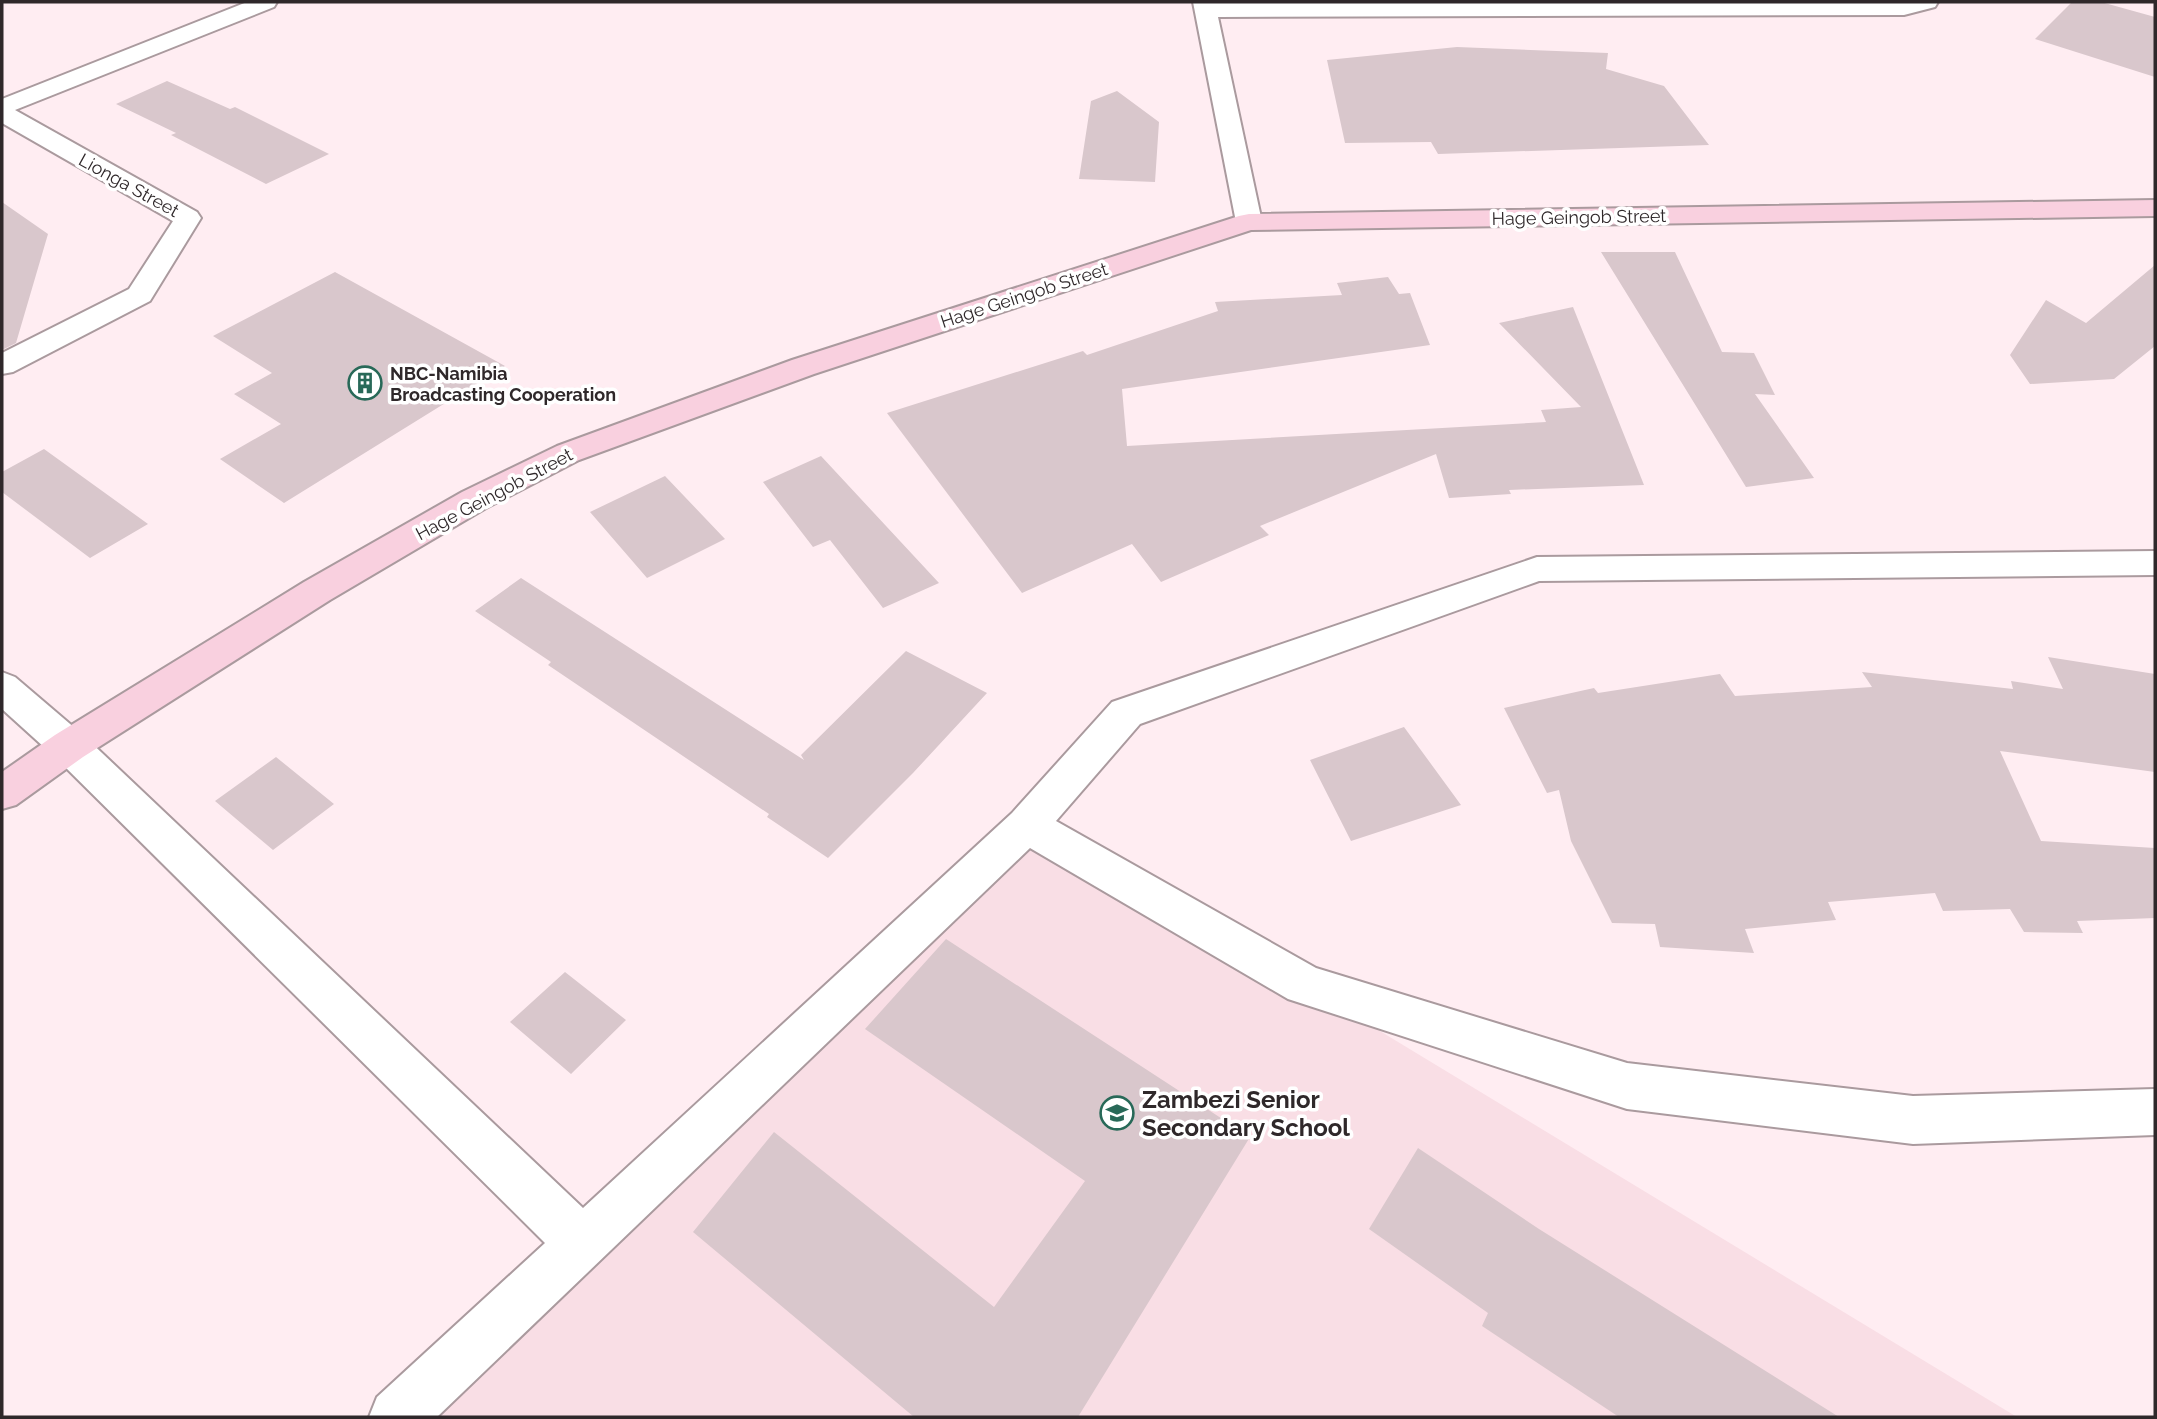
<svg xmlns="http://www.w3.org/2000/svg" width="2157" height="1419" font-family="Raleway,sans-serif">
<rect width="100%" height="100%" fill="#ffedf2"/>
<path fill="#f9dee5" d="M 1027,825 L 1304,985 L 2017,1417 L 397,1417 Z"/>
<path fill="#d9c7cc" d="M 2072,2 L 2101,2 L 2155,17 L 2155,77 L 2035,39 Z
M 1457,47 L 1608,53 L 1606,69 L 1664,86 L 1709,145 L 1438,154 L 1431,142 L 1345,143 L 1327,60 Z
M 167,81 L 230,109 L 235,107 L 329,154 L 266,184 L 171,135 L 176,133 L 116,104 Z
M 1117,91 L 1159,122 L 1155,182 L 1079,179 L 1091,101 Z
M 2,202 L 48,234 L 16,343 L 2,350 Z
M 1601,252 L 1675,252 L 1722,352 L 1754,353 L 1775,395 L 1755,394 L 1814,478 L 1746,487 Z
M 2155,265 L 2155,346 L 2114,379 L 2030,384 L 2010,355 L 2046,300 L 2086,323 Z
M 335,272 L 505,366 L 284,503 L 220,459 L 281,424 L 234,394 L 272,373 L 213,336 Z
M 1388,277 L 1399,294 L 1410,293 L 1430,345 L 1122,389 L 1127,446 L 1546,422 L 1541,410 L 1581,407 L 1499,323 L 1573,307 L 1644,485 L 1509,490 L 1511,494 L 1449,498 L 1436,454 L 1260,526 L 1269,535 L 1161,582 L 1132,544 L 1022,593 L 887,413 L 1083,351 L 1087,355 L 1218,311 L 1215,302 L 1342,295 L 1337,283 Z
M 44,449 L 148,524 L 90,558 L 2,492 L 2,472 Z
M 821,456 L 939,583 L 883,608 L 830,540 L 813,547 L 763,482 Z
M 665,476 L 725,539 L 647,578 L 590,512 Z
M 521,578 L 804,760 L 801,755 L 906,651 L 987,693 L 913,773 L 828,858 L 767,817 L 769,814 L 548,665 L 551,662 L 475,611 Z
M 2048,657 L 2155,674 L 2155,772 L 2000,751 L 2041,841 L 2155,848 L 2155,918 L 2077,921 L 2083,933 L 2024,932 L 2010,909 L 1943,911 L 1935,893 L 1828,902 L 1836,920 L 1745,929 L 1754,953 L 1660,947 L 1655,924 L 1612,923 L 1571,841 L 1559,790 L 1547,793 L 1504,708 L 1594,688 L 1598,693 L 1720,674 L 1735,696 L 1872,687 L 1862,672 L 2013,689 L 2011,681 L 2063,689 Z
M 1404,727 L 1461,805 L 1351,841 L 1310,760 Z
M 276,757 L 334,804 L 273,850 L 215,801 Z
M 946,939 L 1250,1137 L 1078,1417 L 914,1417 L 693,1232 L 774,1132 L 994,1307 L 1085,1181 L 865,1029 Z
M 565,972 L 626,1020 L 571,1074 L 510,1022 Z
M 1418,1148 L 1539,1229 L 1839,1417 L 1619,1417 L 1482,1326 L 1488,1313 L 1369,1229 Z"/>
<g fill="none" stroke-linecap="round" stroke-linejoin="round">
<defs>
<path id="street" d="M 247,2 L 277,2 L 274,7 L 15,110 L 197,212 L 201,218 L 150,301 L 13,372 L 2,374 L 2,353 L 129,289 L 173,221 L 2,123 L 2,99 Z
M 1193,2 L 1215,3 L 1938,2 L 1935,7 L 1904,15 L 1218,17 L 1262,222 L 1259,228 L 1249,230 L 1239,228 L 1236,222 Z
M 2155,551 L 2155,575 L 1539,581 L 1140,724 L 1056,821 L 1316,968 L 1627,1063 L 1913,1096 L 2155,1089 L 2155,1135 L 1913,1144 L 1627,1109 L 1288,999 L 1030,848 L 437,1417 L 369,1417 L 377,1397 L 545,1243 L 55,757 L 2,709 L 2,672 L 15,677 L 83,735 L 583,1208 L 1012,813 L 1112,702 L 1537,557 Z"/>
<path id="secondary" d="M 2155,200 L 2155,216 L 1251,230 L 814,374 L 579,460 L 486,508 L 330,600 L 83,757 L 16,805 L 2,809 L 2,772 L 55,735 L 304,582 L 462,492 L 557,446 L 792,360 L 1239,216 L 1249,214 Z"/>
</defs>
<use href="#street" stroke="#aa9a9e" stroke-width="4"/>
<use href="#secondary" stroke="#aa9a9e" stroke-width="4"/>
<use href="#street" fill="#fff" fill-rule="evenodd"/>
<use href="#secondary" fill="#f9d0df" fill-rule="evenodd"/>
</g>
<defs>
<symbol id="building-ring" viewBox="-11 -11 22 22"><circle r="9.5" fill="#fff" stroke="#286958" stroke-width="1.5"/><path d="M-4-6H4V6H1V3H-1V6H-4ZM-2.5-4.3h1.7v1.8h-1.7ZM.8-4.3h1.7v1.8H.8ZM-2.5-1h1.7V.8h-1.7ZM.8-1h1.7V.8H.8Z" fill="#286958"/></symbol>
<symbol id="school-ring" viewBox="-11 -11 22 22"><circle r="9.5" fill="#fff" stroke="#286958" stroke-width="1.5"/><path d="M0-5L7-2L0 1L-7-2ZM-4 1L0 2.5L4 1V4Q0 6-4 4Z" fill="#286958"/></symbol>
</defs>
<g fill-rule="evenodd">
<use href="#building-ring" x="346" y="364" width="38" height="38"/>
<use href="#school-ring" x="1098" y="1094" width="38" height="38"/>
</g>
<g text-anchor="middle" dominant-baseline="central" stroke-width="7" stroke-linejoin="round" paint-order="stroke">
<g font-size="18" fill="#2f282a" stroke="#fff">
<text transform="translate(129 185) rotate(29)">Lionga Street</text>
<text transform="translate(1579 217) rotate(-1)">Hage Geingob Street</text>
<text transform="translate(1024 295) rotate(-18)">Hage Geingob Street</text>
<text transform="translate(494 494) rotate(-28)">Hage Geingob Street</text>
</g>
<g font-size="18" font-weight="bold" fill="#2f282a" stroke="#fff" text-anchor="start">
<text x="390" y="373">NBC-Namibia<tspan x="390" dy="21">Broadcasting Cooperation</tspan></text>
</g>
<g font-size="24" font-weight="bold" fill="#2f282a" stroke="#fff" text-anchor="start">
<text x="1142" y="1099">Zambezi Senior<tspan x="1142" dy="28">Secondary School</tspan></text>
</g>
</g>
<rect width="2157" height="1419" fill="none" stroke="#2f282a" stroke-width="7"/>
</svg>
